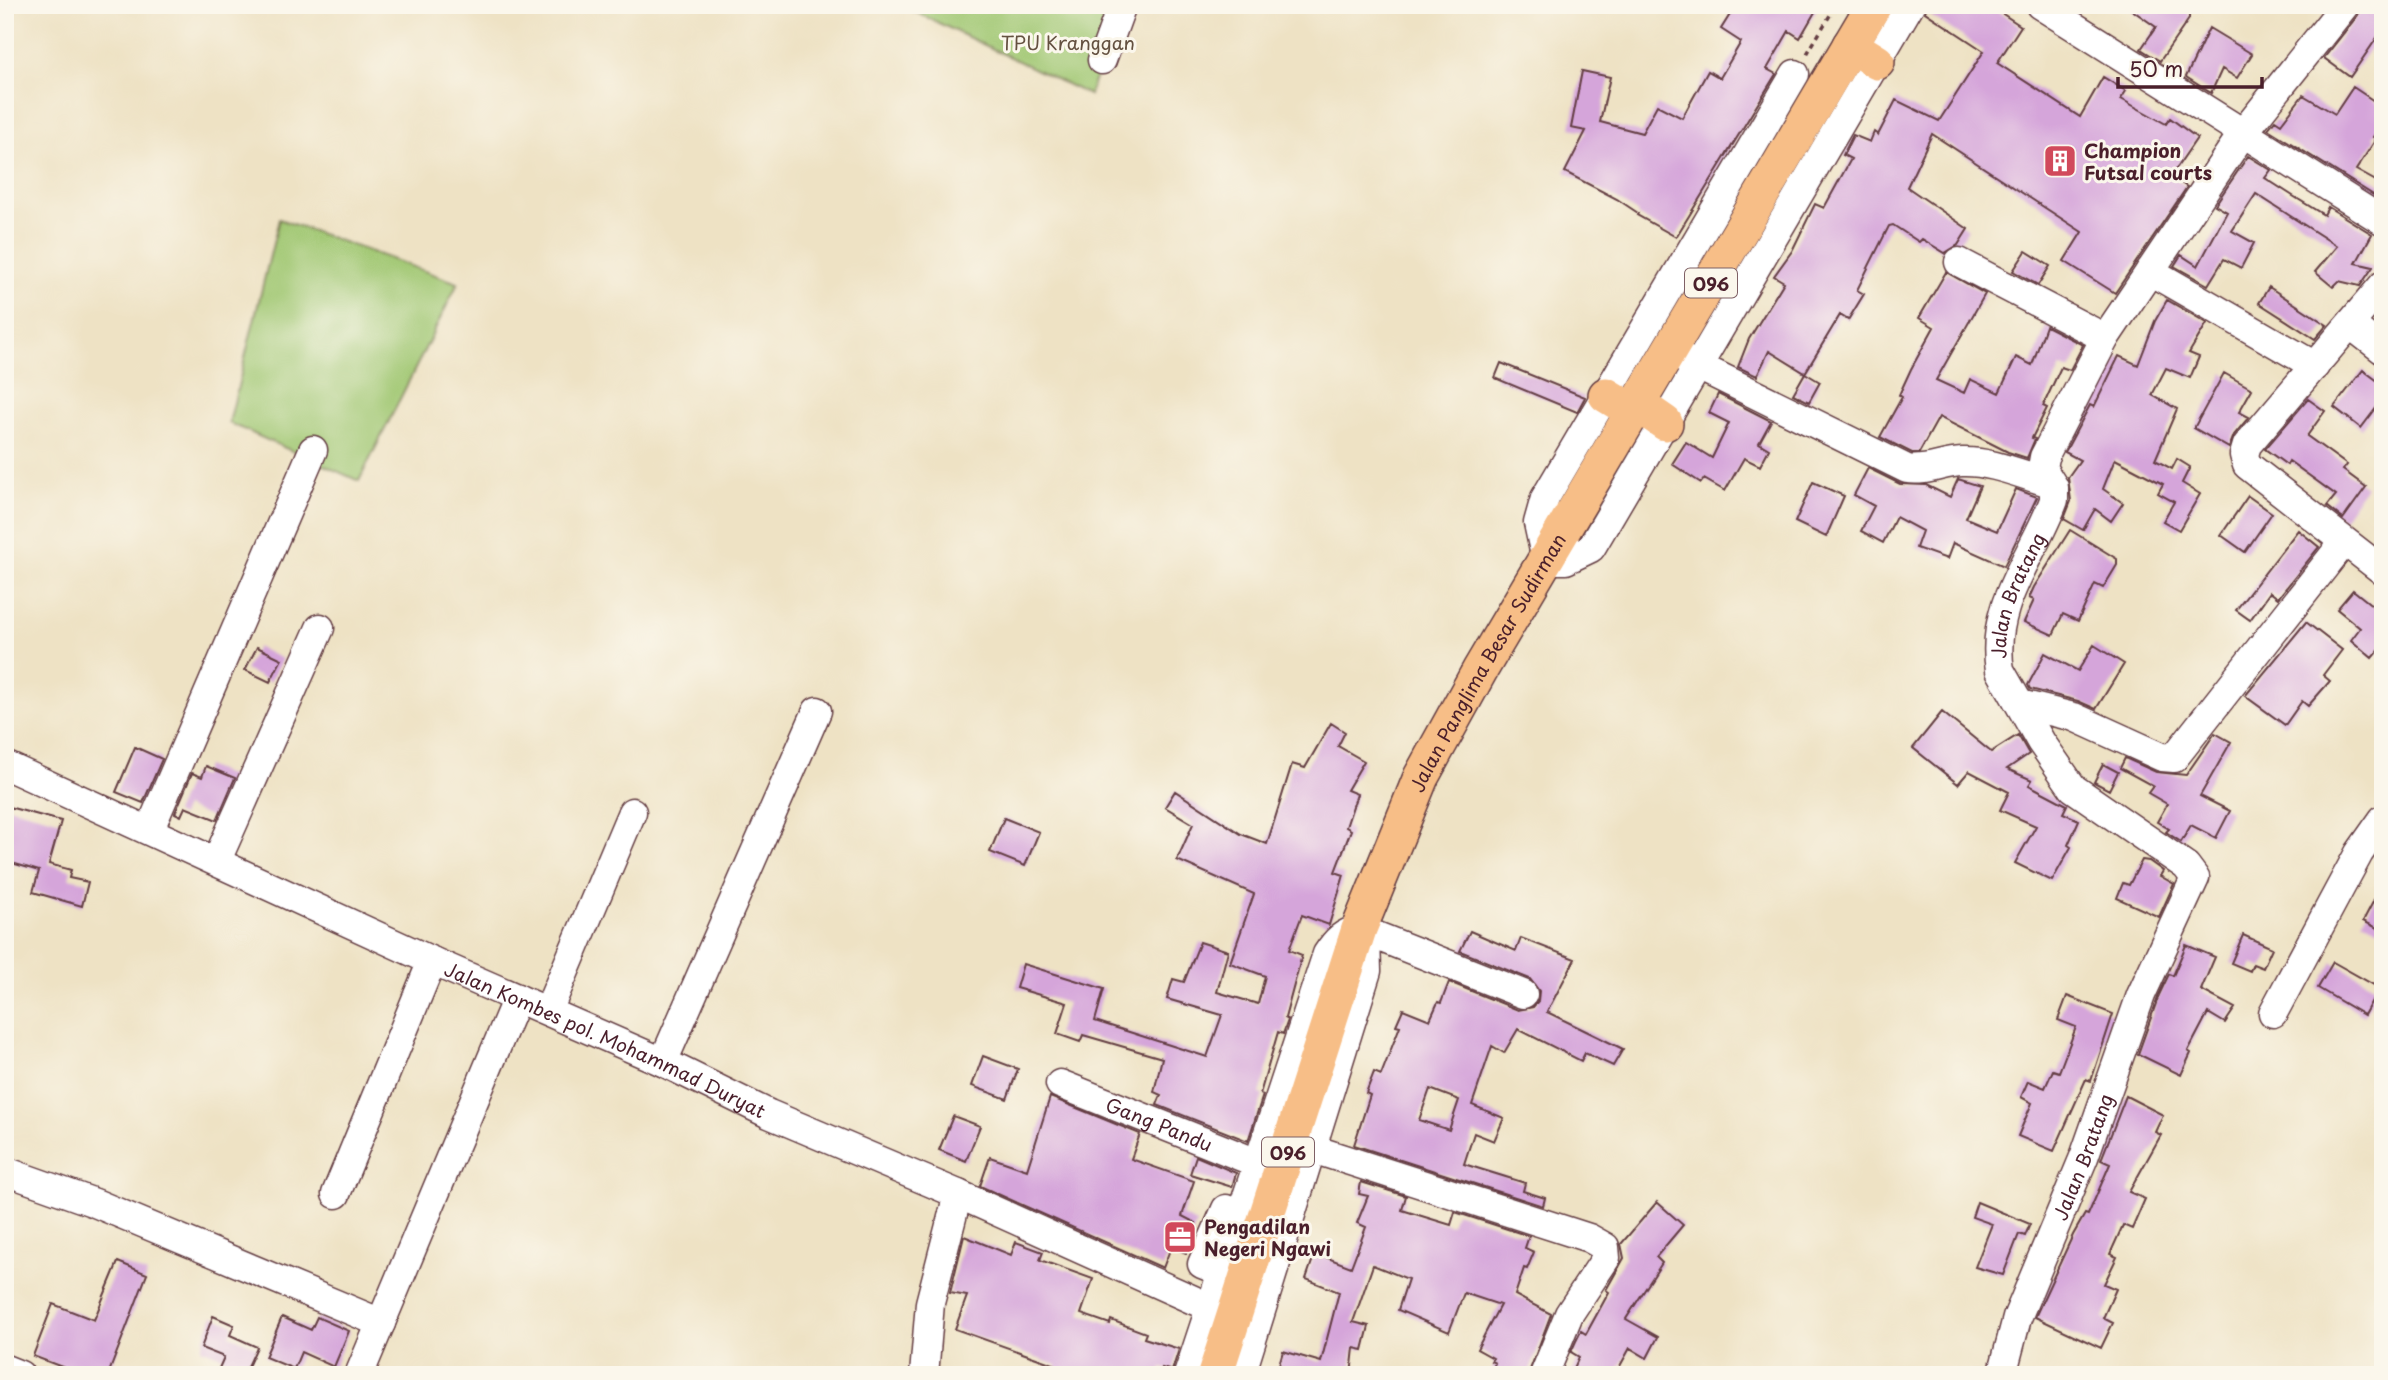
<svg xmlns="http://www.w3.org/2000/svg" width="2388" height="1380" font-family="'Playpen Sans',sans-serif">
<rect width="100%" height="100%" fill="#fbf7ec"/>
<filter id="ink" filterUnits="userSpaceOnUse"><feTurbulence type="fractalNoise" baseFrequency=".0143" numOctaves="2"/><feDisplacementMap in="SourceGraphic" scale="14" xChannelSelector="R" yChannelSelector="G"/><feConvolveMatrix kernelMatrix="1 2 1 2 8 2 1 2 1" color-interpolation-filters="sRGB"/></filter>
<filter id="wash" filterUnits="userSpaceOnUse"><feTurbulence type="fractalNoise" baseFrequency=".00686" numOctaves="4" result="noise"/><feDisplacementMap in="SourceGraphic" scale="28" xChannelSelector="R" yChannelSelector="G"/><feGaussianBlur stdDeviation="1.57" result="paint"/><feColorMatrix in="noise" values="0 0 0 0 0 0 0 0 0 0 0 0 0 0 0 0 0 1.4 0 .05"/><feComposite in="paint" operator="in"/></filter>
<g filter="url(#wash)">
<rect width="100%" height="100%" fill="#eee2c4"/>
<path fill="#a0c772" stroke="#75734e" stroke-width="2" d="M 901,5 L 1122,5 L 1089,95 Z
M 279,219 L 458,283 L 359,481 L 229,423 Z"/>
<g id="blocks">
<path fill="#d5a5da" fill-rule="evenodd" d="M 1736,5 L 1819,5 L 1800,38 L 1789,31 L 1767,69 L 1776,74 L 1676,237 L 1637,215 L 1638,213 L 1617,199 L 1565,172 L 1586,131 L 1571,128 L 1582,71 L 1610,77 L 1600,122 L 1642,133 L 1657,105 L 1682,118 L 1708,71 L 1720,78 L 1741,42 L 1721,29 Z
M 1927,5 L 1989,5 L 2021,26 L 1997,63 L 2080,117 L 2103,77 L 2126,91 L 2121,99 L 2166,124 L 2170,118 L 2197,138 L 2171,176 L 2187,187 L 2115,293 L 2064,261 L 2082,232 L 1932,134 L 1907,187 L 1968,229 L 1958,245 L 1945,253 L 1922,239 L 1919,242 L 1893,225 L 1889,226 L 1857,290 L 1864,294 L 1848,320 L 1840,315 L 1805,373 L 1769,351 L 1757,376 L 1738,367 L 1749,339 L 1784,282 L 1774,276 L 1792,251 L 1815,204 L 1824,208 L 1851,159 L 1843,155 L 1853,135 L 1870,142 L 1874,132 L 1878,135 L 1896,100 L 1939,121 L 1984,51 L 1925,12 Z
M 2125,5 L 2178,5 L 2189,13 L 2189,19 L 2160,61 L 2141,49 L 2156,27 Z
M 2361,5 L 2375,5 L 2383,10 L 2383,29 L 2350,77 L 2324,58 L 2358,15 Z
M 2209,28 L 2252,54 L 2237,78 L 2222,69 L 2211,93 L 2186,77 Z
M 2353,87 L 2383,107 L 2383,122 L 2373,137 L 2376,139 L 2356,170 L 2383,185 L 2383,201 L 2268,129 L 2275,120 L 2281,124 L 2303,95 L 2335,114 Z
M 2248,156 L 2271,170 L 2265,178 L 2293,196 L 2324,215 L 2328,207 L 2372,234 L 2356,263 L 2373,267 L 2360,286 L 2339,281 L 2333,287 L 2315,272 L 2337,246 L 2256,194 L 2232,231 L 2254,243 L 2241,268 L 2224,259 L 2208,285 L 2174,266 L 2181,255 L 2198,266 L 2227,212 L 2215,205 Z
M 2026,251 L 2050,266 L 2038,285 L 2013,271 Z
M 1946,272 L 1985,294 L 1936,380 L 1964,393 L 1970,379 L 1999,393 L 2016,357 L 2032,365 L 2046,326 L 2083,345 L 2070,370 L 2061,367 L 2043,406 L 2047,408 L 2032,438 L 2035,439 L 2027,458 L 2008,452 L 1939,417 L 1919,453 L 1912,453 L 1880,437 L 1902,397 L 1899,395 L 1911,369 L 1934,327 L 1919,318 Z
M 2269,287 L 2327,325 L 2315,339 L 2259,303 Z
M 2167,300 L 2207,323 L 2189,353 L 2199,357 L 2190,378 L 2166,368 L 2152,395 L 2177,409 L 2155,460 L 2172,469 L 2177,459 L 2190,467 L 2182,483 L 2200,494 L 2179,530 L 2163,521 L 2174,502 L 2158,493 L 2163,484 L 2115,459 L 2103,489 L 2123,503 L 2111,521 L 2095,509 L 2083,530 L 2064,519 L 2071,501 L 2068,477 L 2080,460 L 2065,452 L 2090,405 L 2094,407 L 2119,356 L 2138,365 L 2155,321 Z
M 1501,363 L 1585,397 L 1584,399 L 1577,412 L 1495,378 Z
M 2363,370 L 2383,385 L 2383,399 L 2361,428 L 2334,407 Z
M 1805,373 L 1820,382 L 1809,402 L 1793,394 Z
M 2224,373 L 2252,389 L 2239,412 L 2249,417 L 2234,435 L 2229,448 L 2194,428 Z
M 1718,394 L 1771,421 L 1759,443 L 1769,449 L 1760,466 L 1744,458 L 1725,491 L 1704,479 L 1701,483 L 1672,464 L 1686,442 L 1712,458 L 1729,423 L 1709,413 Z
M 2308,399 L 2325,411 L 2307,436 L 2347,465 L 2343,470 L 2366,487 L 2343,519 L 2327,506 L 2336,495 L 2289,461 L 2287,465 L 2265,449 Z
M 1868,468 L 1900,484 L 1926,485 L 1950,497 L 1958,479 L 1980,486 L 1966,518 L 1997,531 L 2016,489 L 2037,497 L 2004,566 L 1953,543 L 1947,559 L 1916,548 L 1922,531 L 1896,517 L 1883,543 L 1861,531 L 1874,506 L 1854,495 Z
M 1813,482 L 1844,496 L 1826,537 L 1795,522 Z
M 2248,496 L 2272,513 L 2245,552 L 2221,535 Z
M 2070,530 L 2117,559 L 2117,565 L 2103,588 L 2095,584 L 2078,621 L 2063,614 L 2053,635 L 2024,622 L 2034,600 L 2029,598 L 2034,587 Z
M 2298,530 L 2319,547 L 2278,598 L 2270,592 L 2250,620 L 2236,610 Z
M 2353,590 L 2383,614 L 2383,645 L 2372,658 L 2351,640 L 2360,628 L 2337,609 Z
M 2306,622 L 2342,650 L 2323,675 L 2330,681 L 2308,706 L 2302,701 L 2285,725 L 2245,696 Z
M 2094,645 L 2124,664 L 2096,709 L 2078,701 L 2030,689 L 2028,685 L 2045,653 L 2078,671 Z
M 257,647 L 282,659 L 270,682 L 245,670 Z
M 1942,712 L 1991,752 L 2018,735 L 2029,754 L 2007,769 L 2032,780 L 2029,785 L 2067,805 L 2063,813 L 2079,820 L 2068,845 L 2071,847 L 2052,881 L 2015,863 L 2036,826 L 2000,810 L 2009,792 L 1969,771 L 1958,784 L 1913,748 Z
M 1331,723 L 1345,732 L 1338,746 L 1364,761 L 1347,790 L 1357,794 L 1346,827 L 1351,830 L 1335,872 L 1344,875 L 1329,925 L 1302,915 L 1289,950 L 1302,955 L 1285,1018 L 1288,1020 L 1283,1034 L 1278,1032 L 1260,1094 L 1263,1095 L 1248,1141 L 1157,1105 L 1161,1095 L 1154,1092 L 1162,1058 L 1083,1035 L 1080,1042 L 1057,1034 L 1067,1003 L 1016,988 L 1023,964 L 1104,989 L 1095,1021 L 1207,1057 L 1222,1015 L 1167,999 L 1173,979 L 1184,982 L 1200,942 L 1228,951 L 1217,992 L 1258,1004 L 1265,976 L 1230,963 L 1254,894 L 1177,860 L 1193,824 L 1165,807 L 1175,791 L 1241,834 L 1267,844 L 1292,764 L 1305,768 Z
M 2215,733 L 2231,742 L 2200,796 L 2230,811 L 2216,838 L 2191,825 L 2181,842 L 2166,832 L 2169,829 L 2157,822 L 2167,804 L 2148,793 L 2153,786 L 2120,768 L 2125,758 L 2156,772 L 2186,775 Z
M 135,747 L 162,759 L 143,803 L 116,792 Z
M 2103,764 L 2118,772 L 2109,790 L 2094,782 Z
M 206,766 L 235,778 L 217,820 L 185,807 L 181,816 L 175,813 L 192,773 L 202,777 Z
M 5,806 L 61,821 L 49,864 L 71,870 L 69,878 L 88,882 L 82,906 L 33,892 L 39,871 L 5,861 Z
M 1004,818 L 1039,832 L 1025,866 L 990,852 Z
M 2142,860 L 2149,861 L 2163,871 L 2160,876 L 2174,884 L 2159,917 L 2117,898 L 2123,883 L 2129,885 Z
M 2383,883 L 2383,931 L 2363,921 Z
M 1470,931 L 1516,951 L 1521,938 L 1575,959 L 1547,1012 L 1623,1049 L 1613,1066 L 1585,1053 L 1581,1061 L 1518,1029 L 1504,1053 L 1492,1046 L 1472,1105 L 1504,1118 L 1494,1141 L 1474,1133 L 1464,1164 L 1525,1183 L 1523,1191 L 1545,1198 L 1543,1206 L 1354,1145 L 1370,1095 L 1366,1093 L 1374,1072 L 1381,1075 L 1400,1026 L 1396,1025 L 1403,1009 L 1430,1020 L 1438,1002 L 1441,1003 L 1449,982 L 1518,1010 L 1533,1007 L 1538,1001 L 1539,991 L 1530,979 L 1460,951 ZM 1430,1089 L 1459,1100 L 1449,1130 L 1419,1120 Z
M 2243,935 L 2272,948 L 2263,968 L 2253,964 L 2250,971 L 2231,963 Z
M 2186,945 L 2215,957 L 2201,990 L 2235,1008 L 2225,1023 L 2208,1013 L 2188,1051 L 2191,1053 L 2181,1075 L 2138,1054 L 2159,995 L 2169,974 L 2173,976 Z
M 2333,962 L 2379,988 L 2364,1015 L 2318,988 Z
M 2067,996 L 2113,1014 L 2091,1081 L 2086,1079 L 2054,1151 L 2018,1136 L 2032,1103 L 2021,1097 L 2028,1081 L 2045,1088 L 2053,1070 L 2059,1072 L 2076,1027 L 2058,1020 Z
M 983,1056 L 1018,1069 L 1007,1099 L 972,1086 Z
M 2126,1096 L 2163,1115 L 2155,1132 L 2161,1135 L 2129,1192 L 2145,1199 L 2132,1229 L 2123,1225 L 2110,1254 L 2117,1257 L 2104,1284 L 2116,1289 L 2103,1318 L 2113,1323 L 2101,1348 L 2035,1317 L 2073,1235 L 2085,1214 L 2088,1215 L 2110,1164 L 2101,1160 Z
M 1050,1097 L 1140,1134 L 1131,1159 L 1194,1181 L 1182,1216 L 1196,1223 L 1186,1253 L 1171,1247 L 1163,1268 L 980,1186 L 990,1157 L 1027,1170 Z
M 953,1116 L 980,1126 L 966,1161 L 939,1150 Z
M 1196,1156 L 1236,1173 L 1232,1187 L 1190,1174 Z
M 1361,1182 L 1406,1196 L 1402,1210 L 1451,1225 L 1455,1212 L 1529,1236 L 1525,1248 L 1534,1252 L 1527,1269 L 1524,1268 L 1515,1295 L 1551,1314 L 1528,1375 L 1490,1375 L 1495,1363 L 1491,1361 L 1493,1358 L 1477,1349 L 1500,1305 L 1464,1293 L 1449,1332 L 1398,1310 L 1408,1279 L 1373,1265 L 1353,1322 L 1369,1326 L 1363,1350 L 1354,1348 L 1351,1375 L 1276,1375 L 1283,1351 L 1321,1362 L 1339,1292 L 1306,1279 L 1315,1253 L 1351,1267 L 1366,1227 L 1357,1223 L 1368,1196 L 1359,1194 Z
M 1657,1202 L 1683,1225 L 1656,1257 L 1662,1263 L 1626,1319 L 1658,1337 L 1647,1358 L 1630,1348 L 1615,1375 L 1571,1375 L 1579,1357 L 1571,1352 L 1576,1341 L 1581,1331 L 1586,1334 L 1609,1292 L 1606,1290 L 1624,1258 L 1621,1244 Z
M 1977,1202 L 2030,1224 L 2025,1236 L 2019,1234 L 2003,1275 L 1975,1267 L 1992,1224 L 1972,1217 Z
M 964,1236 L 1011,1255 L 1016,1242 L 1043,1252 L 1040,1260 L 1093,1279 L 1081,1314 L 1110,1324 L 1111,1320 L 1146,1333 L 1144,1338 L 1179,1349 L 1172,1371 L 1162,1368 L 1159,1375 L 1066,1375 L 1055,1371 L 1056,1365 L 955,1329 L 967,1296 L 950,1293 Z
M 118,1262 L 147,1274 L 108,1375 L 83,1375 L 33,1356 L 53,1304 L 94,1320 Z
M 213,1316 L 234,1325 L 230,1335 L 257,1347 L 244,1375 L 216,1375 L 224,1357 L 201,1348 Z
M 282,1317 L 311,1330 L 317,1317 L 349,1331 L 334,1367 L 301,1352 L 294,1369 L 265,1357 Z"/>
</g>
</g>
<g filter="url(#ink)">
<use href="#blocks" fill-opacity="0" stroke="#633c42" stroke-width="2"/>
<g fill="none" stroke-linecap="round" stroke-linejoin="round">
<defs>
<g id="minor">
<path d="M 2040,5 L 2383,221"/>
<path d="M 1102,60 L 1122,5"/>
<path d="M 1795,74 L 1545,498 L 1538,523 L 1546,560 L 1566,560 L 1591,548 L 1910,5"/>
<path d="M 1959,262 L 2105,338"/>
<path d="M 2150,271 L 2315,366"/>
<path d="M 2383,285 L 2247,445 L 2244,455 L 2247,465 L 2383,571"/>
<path d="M 2351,325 L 2383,350"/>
<path d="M 1682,358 L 1907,469 C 1927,472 1942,463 1962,462 C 1991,461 2020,474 2048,482"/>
<path d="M 2020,704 L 2074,717 L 2162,757 L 2174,758 L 2344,542"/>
<path id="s1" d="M 5,765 L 432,961 L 663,1062 L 769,1114 L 958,1194 L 1209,1307"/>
<path d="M 150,829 L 313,450"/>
<path d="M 217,860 L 320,628"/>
<path d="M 548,1011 L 632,812"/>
<path d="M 2273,1013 L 2359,853 L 2383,819"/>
<path d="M 663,1062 L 817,711"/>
<path id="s2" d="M 1060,1084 L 1257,1163"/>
<path d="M 1291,1142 L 1589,1238 L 1605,1247 L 1606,1258 L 1569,1314 L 1544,1375"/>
<path d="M 5,1171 L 95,1203 L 381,1323"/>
<path d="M 336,1194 L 432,961"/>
<path d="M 1226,1209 L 1202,1264 L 1237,1278"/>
<path d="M 5,1369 L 20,1375"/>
<path d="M 359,1375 L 517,998"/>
<path d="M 924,1375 L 930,1303 L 958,1194"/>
<path d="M 1188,1375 L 1327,954 C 1336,940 1343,933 1359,929 L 1523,994"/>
<path d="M 1241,1375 L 1367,971 L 1366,937 L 1359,929"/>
<path id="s3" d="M 2002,1375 L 2017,1318 L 2084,1157 L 2141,995 L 2195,878 L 2186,866 L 2073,788 L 2041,742 L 2000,670 C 1989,604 2033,558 2054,500 L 2054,487 L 2042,468 L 2044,457 L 2105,338 L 2243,133 L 2345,5"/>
</g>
<g id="major">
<path d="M 1850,45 L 1877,62"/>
<path d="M 1606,395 L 1634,412"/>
<path d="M 1639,405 L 1665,423"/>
<path id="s4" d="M 1215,1375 L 1359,929 L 1421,777 L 1480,670 L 1874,5"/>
</g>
</defs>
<use href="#minor" stroke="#633c42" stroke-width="31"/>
<use href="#major" stroke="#633c42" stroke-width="38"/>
<path stroke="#633c42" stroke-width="3.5" stroke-dasharray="5 5" stroke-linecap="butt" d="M 1807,54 L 1836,5"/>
<use href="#minor" stroke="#fff" stroke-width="28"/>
<use href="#major" stroke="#f7be87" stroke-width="35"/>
</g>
</g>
<defs>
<symbol id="building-square" viewBox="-11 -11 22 22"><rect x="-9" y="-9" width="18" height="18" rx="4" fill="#d1495b" stroke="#fbf7ec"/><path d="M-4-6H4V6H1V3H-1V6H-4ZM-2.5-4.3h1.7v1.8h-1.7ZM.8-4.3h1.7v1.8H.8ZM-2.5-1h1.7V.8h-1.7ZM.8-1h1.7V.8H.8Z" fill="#fff"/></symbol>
<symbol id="office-square" viewBox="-11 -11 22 22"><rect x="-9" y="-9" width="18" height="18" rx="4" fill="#d1495b" stroke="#fbf7ec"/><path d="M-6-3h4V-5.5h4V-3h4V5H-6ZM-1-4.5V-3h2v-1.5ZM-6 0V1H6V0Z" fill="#fff"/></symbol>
</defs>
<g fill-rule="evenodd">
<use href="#building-square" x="2041" y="142" width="38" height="38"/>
<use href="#office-square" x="1161" y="1218" width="38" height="38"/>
</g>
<g text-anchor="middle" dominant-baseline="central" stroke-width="6" stroke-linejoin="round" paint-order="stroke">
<g fill="#fbf7ec" stroke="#7f6065" stroke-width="2">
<rect x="1685" y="268.5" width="52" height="29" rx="5"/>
<rect x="1262" y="1137.5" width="52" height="29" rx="5"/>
</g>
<g font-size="18" font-weight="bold" fill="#4a1f2b">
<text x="1711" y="283">096</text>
<text x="1288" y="1152">096</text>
</g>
<g font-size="19" fill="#645140" stroke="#fbf7ec">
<text x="1068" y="42">TPU Kranggan</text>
</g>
<g font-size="19" font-weight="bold" fill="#4a1f2b" stroke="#fbf7ec" text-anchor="start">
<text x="2084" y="150">Champion<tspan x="2084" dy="22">Futsal courts</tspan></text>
<text x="1204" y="1226">Pengadilan<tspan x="1204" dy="22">Negeri Ngawi</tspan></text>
</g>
<g font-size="19" fill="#4a1f2b" stroke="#fbf7ec">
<text stroke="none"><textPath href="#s3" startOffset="903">Jalan Bratang</textPath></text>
<text stroke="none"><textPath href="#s4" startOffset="765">Jalan Panglima Besar Sudirman</textPath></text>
<text stroke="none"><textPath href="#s1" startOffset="660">Jalan Kombes pol. Mohammad Duryat</textPath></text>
<text stroke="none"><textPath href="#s2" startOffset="107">Gang Pandu</textPath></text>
<text stroke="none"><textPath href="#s3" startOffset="233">Jalan Bratang</textPath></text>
</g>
</g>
<rect width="2388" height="1380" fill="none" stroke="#fbf7ec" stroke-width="28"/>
<path d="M2118 77v10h144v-10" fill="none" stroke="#4a1f2b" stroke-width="3.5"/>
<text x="2129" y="77" font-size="21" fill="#4a1f2b" stroke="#fbf7ec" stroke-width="5" paint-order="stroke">50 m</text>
</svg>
